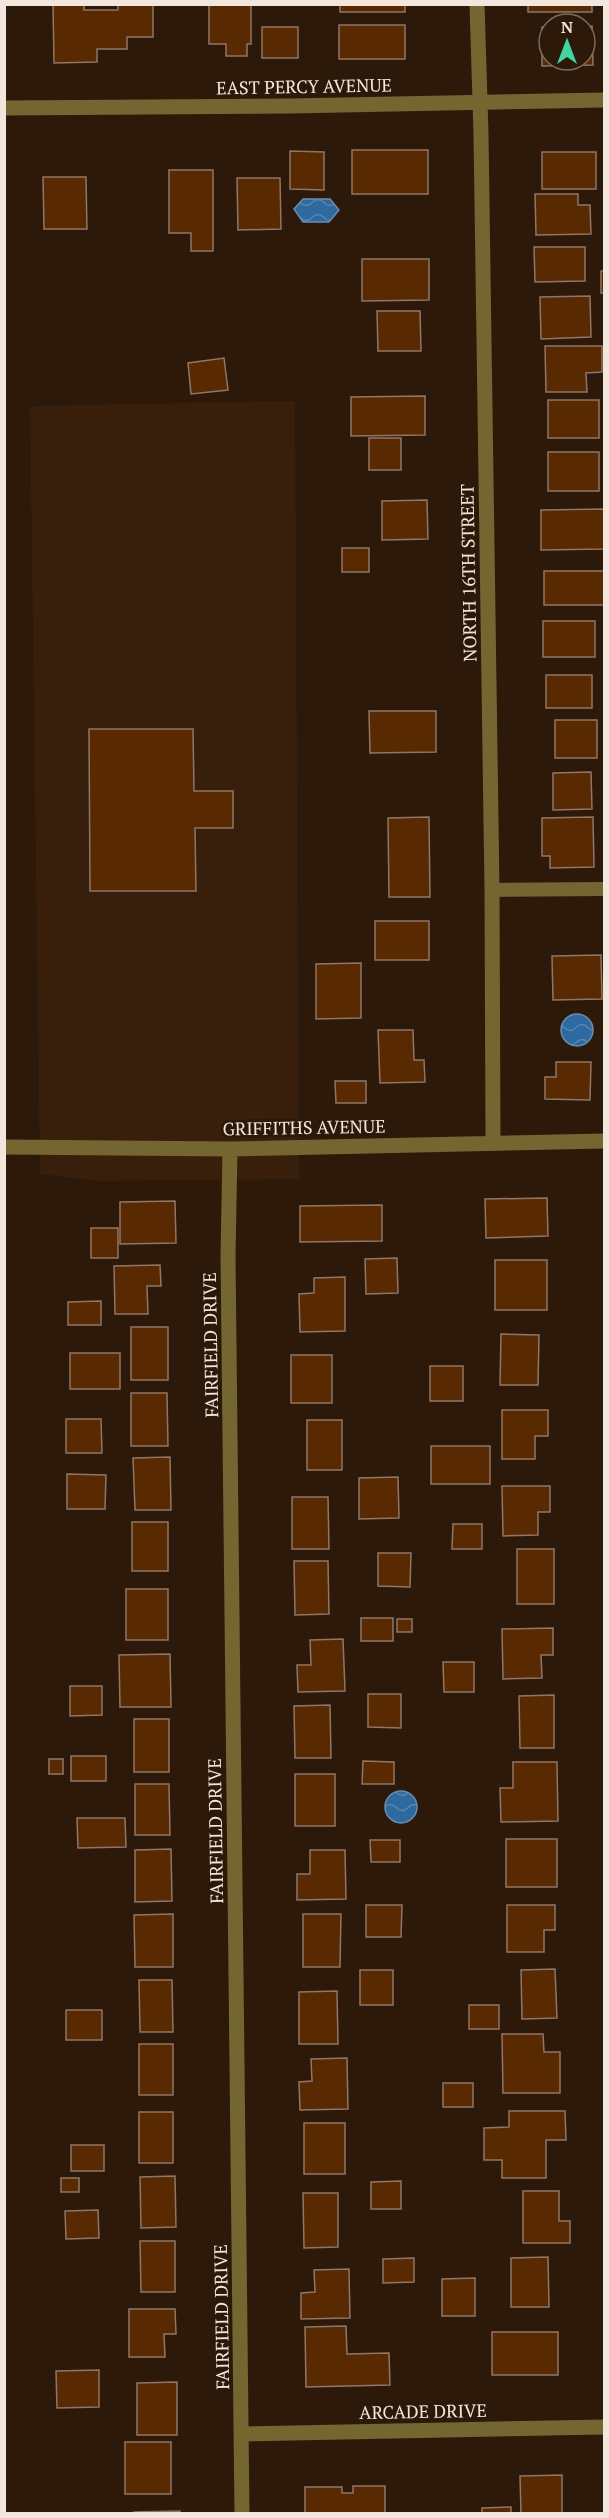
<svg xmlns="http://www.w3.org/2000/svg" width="609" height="2518" font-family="'PT Serif',serif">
<defs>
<pattern id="water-waves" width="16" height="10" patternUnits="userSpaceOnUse" patternTransform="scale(1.5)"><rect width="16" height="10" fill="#2e699f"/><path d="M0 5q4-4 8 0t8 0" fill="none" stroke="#5786b0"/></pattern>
</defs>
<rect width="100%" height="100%" fill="#2c190a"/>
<path fill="#381f0b" d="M 295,401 L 299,1179 L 100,1181 L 40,1174 L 30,406 Z"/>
<path fill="url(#water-waves)" stroke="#698eb1" stroke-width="1.5" d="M 303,199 L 330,199 L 339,210 L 329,222 L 303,222 L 294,209 Z
M561 1030a16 16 0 1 1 32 0a16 16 0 1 1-32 0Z
M385 1807a16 16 0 1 1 32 0a16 16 0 1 1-32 0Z"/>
<path fill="#592902" stroke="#907667" stroke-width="1.5" d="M 53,4 L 84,4 L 84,10 L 118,10 L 118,4 L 153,4 L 153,37 L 127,37 L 127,49 L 97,49 L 97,62 L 54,63 Z
M 209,4 L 251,4 L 251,44 L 247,44 L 247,56 L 226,56 L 226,44 L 209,44 Z
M 340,4 L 405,4 L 405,12 L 340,12 Z
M 528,4 L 592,4 L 592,12 L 528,12 Z
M 339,25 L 405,25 L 405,59 L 339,59 Z
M 592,26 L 593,65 L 542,66 L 542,27 L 549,27 L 549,60 L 585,60 L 585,27 Z
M 262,27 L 298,27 L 298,58 L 262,58 Z
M 352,150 L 428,150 L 428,194 L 352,194 Z
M 290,151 L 324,152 L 324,190 L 290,189 Z
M 542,152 L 596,152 L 596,189 L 542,189 Z
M 169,170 L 213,170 L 213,251 L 191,251 L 191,233 L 169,233 Z
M 43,177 L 86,177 L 87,229 L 44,229 Z
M 237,178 L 280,178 L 281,229 L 238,230 Z
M 535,194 L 578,194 L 578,205 L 590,205 L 591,234 L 536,235 Z
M 534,247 L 585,247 L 585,281 L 535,282 Z
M 362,259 L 429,259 L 429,300 L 362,301 Z
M 601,271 L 604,271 L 604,293 L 601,293 Z
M 590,296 L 591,337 L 541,339 L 540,297 Z
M 377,311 L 420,311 L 421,351 L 378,351 Z
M 545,346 L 602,346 L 602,372 L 586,373 L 587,392 L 546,392 Z
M 224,358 L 228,390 L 191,394 L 188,363 Z
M 425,396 L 425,435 L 351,436 L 351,397 Z
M 548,400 L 599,400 L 599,438 L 548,438 Z
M 369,438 L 401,438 L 401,470 L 369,470 Z
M 548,452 L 599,452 L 599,491 L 548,491 Z
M 427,500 L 428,539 L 382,540 L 382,501 Z
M 604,509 L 604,549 L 541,550 L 541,510 Z
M 342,548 L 369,548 L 369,572 L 342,572 Z
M 544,571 L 604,571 L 604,605 L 544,605 Z
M 543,621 L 595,621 L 595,657 L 543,657 Z
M 546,675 L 592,675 L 592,708 L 546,708 Z
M 369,711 L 436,711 L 436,752 L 370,753 Z
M 555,720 L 597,720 L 597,758 L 555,758 Z
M 89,729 L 193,729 L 194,791 L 233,791 L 233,828 L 195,828 L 196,891 L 90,891 Z
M 591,772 L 592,809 L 553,810 L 553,773 Z
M 429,817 L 430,897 L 389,897 L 388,818 Z
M 593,817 L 594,867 L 550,868 L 550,856 L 542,856 L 542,818 Z
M 375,921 L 429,921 L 429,960 L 375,960 Z
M 601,955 L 602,999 L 553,1000 L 552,956 Z
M 361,963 L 361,1018 L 316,1019 L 316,964 Z
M 378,1030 L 413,1030 L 414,1060 L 424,1060 L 425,1082 L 380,1083 Z
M 556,1062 L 591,1062 L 590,1100 L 545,1099 L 545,1077 L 556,1077 Z
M 335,1081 L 366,1081 L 366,1103 L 336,1103 Z
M 547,1198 L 548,1236 L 486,1238 L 485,1199 Z
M 175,1201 L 176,1243 L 120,1244 L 120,1202 Z
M 382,1205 L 382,1241 L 300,1242 L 300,1206 Z
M 91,1228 L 118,1228 L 118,1258 L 91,1258 Z
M 397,1258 L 398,1293 L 366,1294 L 365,1259 Z
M 495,1260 L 547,1260 L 547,1310 L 495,1310 Z
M 160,1265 L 161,1286 L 147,1286 L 148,1314 L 115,1314 L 114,1266 Z
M 345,1277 L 345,1331 L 300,1332 L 299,1294 L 314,1293 L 314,1278 Z
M 101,1301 L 101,1325 L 68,1325 L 68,1302 Z
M 131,1327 L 168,1327 L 168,1380 L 131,1380 Z
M 501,1334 L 539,1335 L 538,1385 L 500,1385 Z
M 70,1353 L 120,1353 L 120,1389 L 70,1389 Z
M 291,1355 L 332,1355 L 332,1403 L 291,1403 Z
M 430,1366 L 463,1366 L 463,1401 L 430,1401 Z
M 131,1393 L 167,1393 L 168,1446 L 131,1446 Z
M 502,1410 L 548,1410 L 548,1436 L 535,1436 L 535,1459 L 502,1459 Z
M 66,1419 L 101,1419 L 102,1453 L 66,1453 Z
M 307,1420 L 342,1420 L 342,1470 L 307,1470 Z
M 431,1446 L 490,1446 L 490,1484 L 431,1484 Z
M 170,1457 L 171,1510 L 135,1510 L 133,1458 Z
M 67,1474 L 106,1475 L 105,1509 L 67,1509 Z
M 398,1477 L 399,1518 L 359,1519 L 359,1478 Z
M 502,1486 L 550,1486 L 550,1512 L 538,1512 L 538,1535 L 503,1536 Z
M 292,1497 L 328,1497 L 329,1549 L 292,1549 Z
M 132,1522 L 168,1522 L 168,1571 L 132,1571 Z
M 453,1524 L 482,1524 L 482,1549 L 452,1549 Z
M 517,1549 L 554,1549 L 554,1604 L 517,1604 Z
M 378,1553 L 411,1553 L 410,1587 L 378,1586 Z
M 294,1561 L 328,1561 L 329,1614 L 295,1615 Z
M 126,1589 L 168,1589 L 168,1640 L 126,1640 Z
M 361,1618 L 393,1618 L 393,1641 L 361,1641 Z
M 397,1619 L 412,1619 L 412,1632 L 397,1632 Z
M 553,1628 L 553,1655 L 541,1655 L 542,1678 L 503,1679 L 502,1629 Z
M 343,1639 L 345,1691 L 298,1692 L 297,1665 L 311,1665 L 310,1640 Z
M 170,1654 L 171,1707 L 120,1707 L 119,1655 Z
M 443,1662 L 474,1662 L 474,1692 L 444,1692 Z
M 70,1686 L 102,1686 L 102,1715 L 70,1716 Z
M 368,1694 L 401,1694 L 401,1728 L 368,1727 Z
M 554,1695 L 554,1748 L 520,1748 L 519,1696 Z
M 330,1705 L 331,1758 L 295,1758 L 294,1706 Z
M 134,1719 L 169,1719 L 169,1772 L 134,1772 Z
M 71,1756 L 106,1756 L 106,1781 L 71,1781 Z
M 49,1759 L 63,1759 L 63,1774 L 49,1774 Z
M 363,1761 L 394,1762 L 394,1784 L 362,1784 Z
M 513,1762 L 557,1762 L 558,1821 L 501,1822 L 500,1788 L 513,1788 Z
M 295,1774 L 335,1774 L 335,1826 L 295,1826 Z
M 135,1784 L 169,1784 L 170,1835 L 135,1835 Z
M 77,1818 L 125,1818 L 126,1847 L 78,1848 Z
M 506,1839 L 557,1839 L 557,1887 L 506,1887 Z
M 370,1840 L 400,1840 L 400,1862 L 371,1862 Z
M 171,1849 L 172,1901 L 135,1902 L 135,1850 Z
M 310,1850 L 345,1850 L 346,1899 L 297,1900 L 297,1874 L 310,1874 Z
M 366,1905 L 402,1905 L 401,1937 L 366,1937 Z
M 507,1905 L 555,1905 L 555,1930 L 544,1930 L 544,1952 L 507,1952 Z
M 173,1914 L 173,1967 L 135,1967 L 134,1915 Z
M 303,1914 L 341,1914 L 340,1967 L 303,1967 Z
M 555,1969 L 557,2018 L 522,2019 L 521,1970 Z
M 360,1970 L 393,1970 L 393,2005 L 360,2005 Z
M 139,1980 L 172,1980 L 173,2032 L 140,2032 Z
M 337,1991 L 338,2044 L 299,2044 L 299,1992 Z
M 469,2005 L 499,2005 L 499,2029 L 469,2029 Z
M 66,2010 L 102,2010 L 102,2040 L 66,2040 Z
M 502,2034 L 543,2034 L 544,2052 L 560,2052 L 560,2093 L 503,2093 Z
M 139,2044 L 173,2044 L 173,2095 L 139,2095 Z
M 347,2058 L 348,2109 L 300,2110 L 299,2082 L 312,2081 L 311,2059 Z
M 443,2083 L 473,2083 L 473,2107 L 443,2107 Z
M 509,2111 L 565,2111 L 566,2140 L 546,2140 L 546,2178 L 502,2178 L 502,2160 L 484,2160 L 484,2128 L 509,2127 Z
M 139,2112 L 173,2112 L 173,2163 L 139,2163 Z
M 304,2123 L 345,2123 L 345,2174 L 304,2174 Z
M 71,2145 L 104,2145 L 104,2171 L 71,2171 Z
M 175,2176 L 176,2227 L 141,2228 L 140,2177 Z
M 61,2178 L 79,2178 L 79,2192 L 61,2192 Z
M 401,2181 L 401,2209 L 371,2209 L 371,2182 Z
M 523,2191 L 559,2191 L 559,2221 L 570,2221 L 570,2243 L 523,2243 Z
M 303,2193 L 338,2193 L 338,2247 L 304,2248 Z
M 98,2210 L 99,2238 L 66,2239 L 65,2211 Z
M 140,2241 L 175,2241 L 175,2292 L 141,2292 Z
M 548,2257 L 549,2307 L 511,2307 L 511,2258 Z
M 414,2258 L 414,2282 L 383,2283 L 383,2259 Z
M 349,2269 L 350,2318 L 301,2319 L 301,2293 L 315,2292 L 314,2270 Z
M 475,2278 L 475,2316 L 442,2316 L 442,2279 Z
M 129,2309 L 175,2309 L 176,2334 L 164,2334 L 165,2357 L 129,2357 Z
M 346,2326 L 347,2354 L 389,2353 L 390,2385 L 306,2387 L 305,2327 Z
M 492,2332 L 558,2332 L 558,2375 L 492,2375 Z
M 99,2370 L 99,2407 L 57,2408 L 56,2371 Z
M 177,2382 L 177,2435 L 137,2435 L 137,2383 Z
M 125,2442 L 171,2442 L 171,2494 L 125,2494 Z
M 562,2475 L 562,2514 L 521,2514 L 520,2476 Z
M 353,2486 L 385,2486 L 385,2514 L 305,2514 L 305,2487 L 342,2487 L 342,2493 L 353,2493 Z
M 511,2507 L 511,2514 L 482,2514 L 482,2508 Z
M 180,2511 L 180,2514 L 134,2514 L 134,2512 Z"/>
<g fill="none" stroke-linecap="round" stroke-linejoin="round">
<path stroke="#746631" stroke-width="14" d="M 492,890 L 604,889"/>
<path stroke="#746631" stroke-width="15" d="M 477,4 L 481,134 L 492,890 L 493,1142
M 4,108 L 291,106 L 604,100
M 4,1147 L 230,1149 L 604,1141
M 230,1149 L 228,1256 L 242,2514
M 242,2434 L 604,2427"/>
</g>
<g text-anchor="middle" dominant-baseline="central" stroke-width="6" stroke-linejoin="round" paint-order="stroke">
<g font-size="18" fill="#f3e6dc" stroke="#2c190a">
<text transform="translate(304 86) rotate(-1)">EAST PERCY AVENUE</text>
<text transform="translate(468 573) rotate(-91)">NORTH 16TH STREET</text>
<text transform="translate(304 1127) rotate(-1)">GRIFFITHS AVENUE</text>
<text transform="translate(210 1345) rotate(-91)">FAIRFIELD DRIVE</text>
<text transform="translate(215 1831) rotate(-91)">FAIRFIELD DRIVE</text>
<text transform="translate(221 2317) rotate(-91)">FAIRFIELD DRIVE</text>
<text transform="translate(423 2411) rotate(-1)">ARCADE DRIVE</text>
</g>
</g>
<rect width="609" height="2518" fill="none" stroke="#f3e6dc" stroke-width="12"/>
<g transform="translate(567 42)"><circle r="28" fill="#2c190a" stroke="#7c6b5e" stroke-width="1.5"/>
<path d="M0-4.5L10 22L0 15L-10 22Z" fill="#43d4a0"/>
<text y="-9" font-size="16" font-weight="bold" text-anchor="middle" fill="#f3e6dc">N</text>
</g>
</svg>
